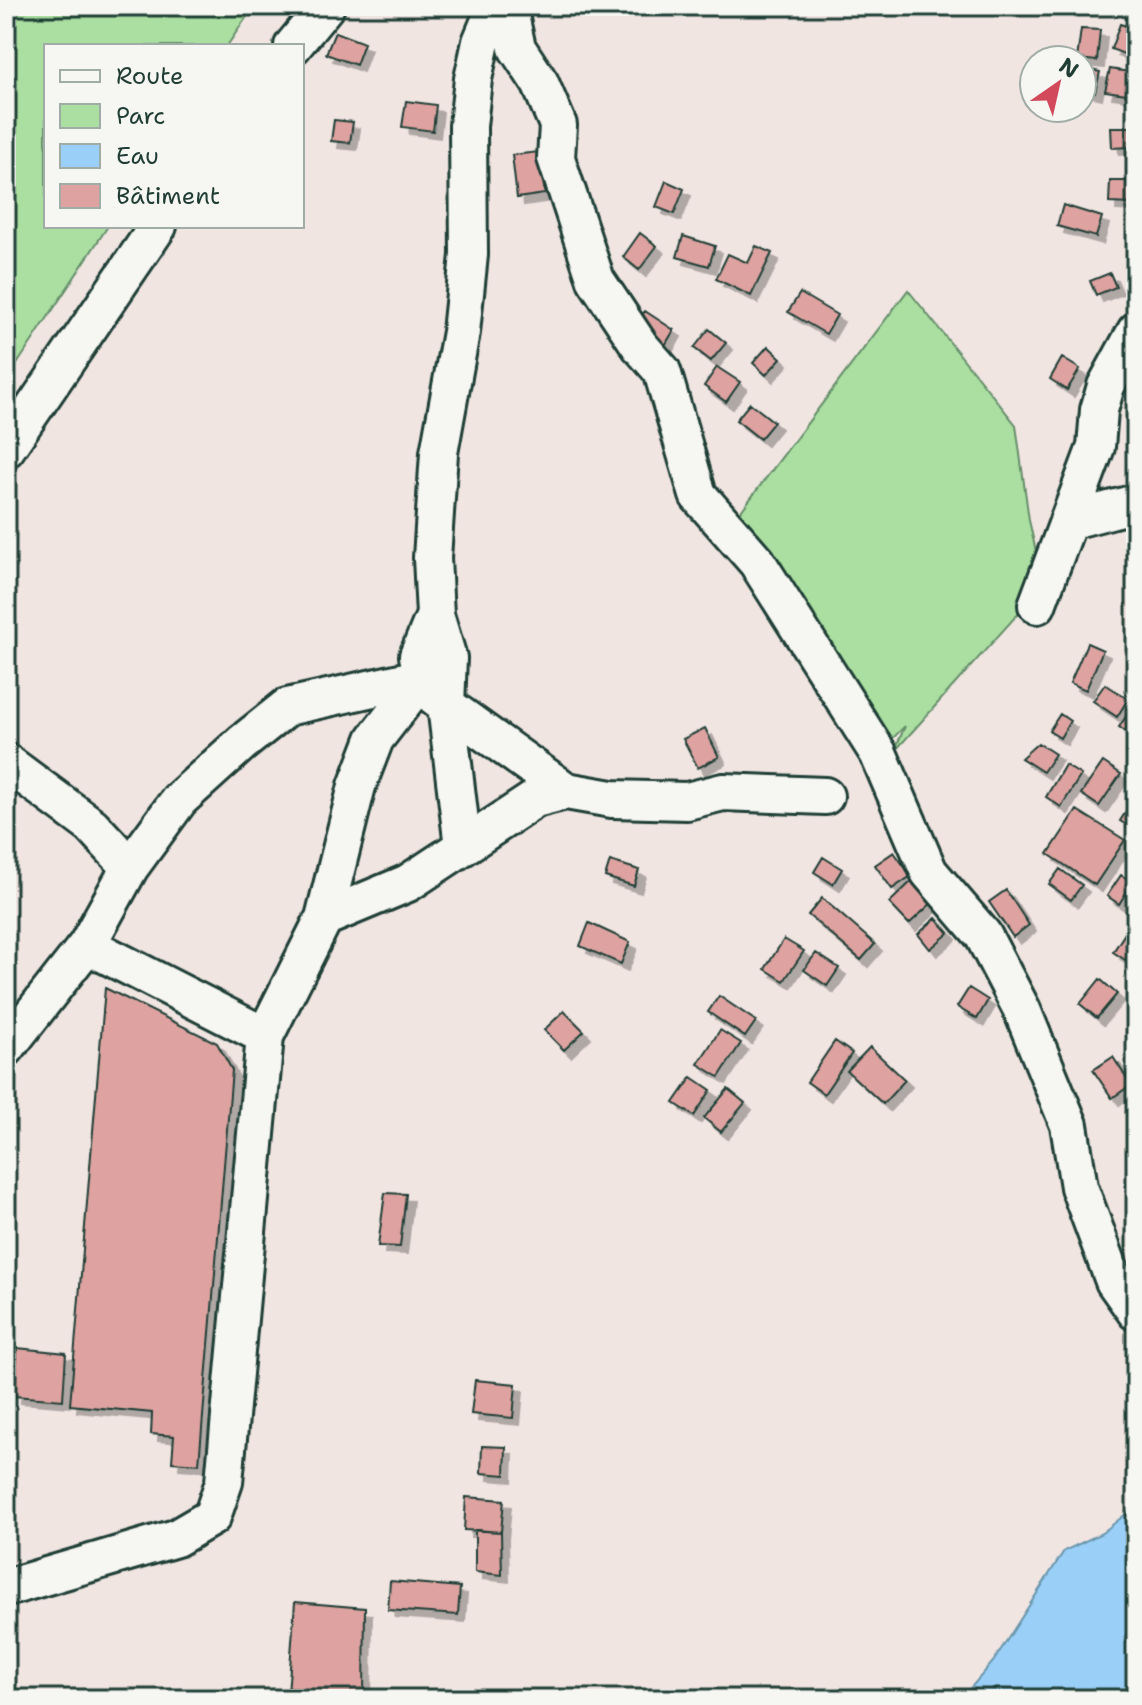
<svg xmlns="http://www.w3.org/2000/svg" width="1142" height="1705" font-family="'Shantell Sans',sans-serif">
<defs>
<filter id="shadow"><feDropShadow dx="7" dy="7" stdDeviation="0" flood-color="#0004"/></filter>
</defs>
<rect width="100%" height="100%" fill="#f1e5e2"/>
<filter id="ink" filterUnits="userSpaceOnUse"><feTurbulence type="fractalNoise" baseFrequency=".0125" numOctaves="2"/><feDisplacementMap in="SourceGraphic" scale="16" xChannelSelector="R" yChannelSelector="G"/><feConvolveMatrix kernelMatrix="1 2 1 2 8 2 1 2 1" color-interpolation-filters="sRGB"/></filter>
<g filter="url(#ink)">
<path fill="#abdfa1" stroke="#658e6a" stroke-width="2" d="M 6,6 L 254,6 L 227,46 L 46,46 L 46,226 L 108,226 L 6,381 Z
M 908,290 L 1016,425 L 1029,520 L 1040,570 L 1017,615 L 894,752 L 905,726 L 878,753 L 729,527 Z"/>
<path fill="#9acff8" stroke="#6995aa" stroke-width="2" d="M 1136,1506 L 1136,1618 L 1124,1638 L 1136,1657 L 1136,1699 L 961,1699 L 993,1662 L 1064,1551 L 1102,1533 Z"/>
<path fill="#dea3a1" stroke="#1f3d34" stroke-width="2" filter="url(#shadow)" d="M 1120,24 L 1136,29 L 1129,56 L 1111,49 Z
M 1081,29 L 1100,30 L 1097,61 L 1077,59 Z
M 335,32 L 364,43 L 356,65 L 326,54 Z
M 1082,68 L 1100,72 L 1095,92 L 1082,89 Z
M 1110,69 L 1130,72 L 1127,94 L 1105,91 Z
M 406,101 L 436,105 L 433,131 L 402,127 Z
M 334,120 L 353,122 L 350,143 L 331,141 Z
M 1111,127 L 1130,127 L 1131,147 L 1112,148 Z
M 539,152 L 545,194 L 517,198 L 512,155 Z
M 666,181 L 684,189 L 674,214 L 656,207 Z
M 1110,181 L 1133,181 L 1132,204 L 1109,203 Z
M 1063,205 L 1102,217 L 1096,237 L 1057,226 Z
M 640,233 L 657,246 L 639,270 L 623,257 Z
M 683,236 L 715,246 L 709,266 L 677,257 Z
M 756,246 L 772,253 L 751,296 L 716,279 L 728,254 L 748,263 Z
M 1110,273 L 1116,287 L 1096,295 L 1090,281 Z
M 800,293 L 837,315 L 826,334 L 788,312 Z
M 645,311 L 674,330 L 664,347 L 634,327 Z
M 709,329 L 726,343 L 711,361 L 694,348 Z
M 768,346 L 781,358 L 766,375 L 753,363 Z
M 1062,358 L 1080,369 L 1067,390 L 1050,379 Z
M 717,367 L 740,382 L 726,402 L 704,386 Z
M 750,403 L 774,422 L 760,439 L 736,420 Z
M 1087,643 L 1103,650 L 1086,690 L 1070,683 Z
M 1105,684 L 1128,699 L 1117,717 L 1093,701 Z
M 1132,708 L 1136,711 L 1136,739 L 1119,727 Z
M 1060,714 L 1070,721 L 1060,738 L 1049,731 Z
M 705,728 L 719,757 L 698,768 L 683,739 Z
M 1038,743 L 1055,754 L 1043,772 L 1021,758 Z
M 1103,762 L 1121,774 L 1099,806 L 1081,794 Z
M 1065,765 L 1081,775 L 1061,807 L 1046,797 Z
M 1132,802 L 1136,804 L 1136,831 L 1120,821 Z
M 1077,810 L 1125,840 L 1095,885 L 1048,854 Z
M 894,852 L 911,876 L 892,889 L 875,865 Z
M 823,857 L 842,869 L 833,884 L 814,872 Z
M 610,861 L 639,870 L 634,886 L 605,877 Z
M 1060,869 L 1082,885 L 1071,900 L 1049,884 Z
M 1121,875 L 1133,882 L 1119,904 L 1107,896 Z
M 914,879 L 935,900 L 909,924 L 889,903 Z
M 1006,890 L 1029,925 L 1013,937 L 989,902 Z
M 822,898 L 875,944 L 861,960 L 808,915 Z
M 936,918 L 949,933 L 930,949 L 918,934 Z
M 589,923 L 630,942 L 621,964 L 580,946 Z
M 1129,927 L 1136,932 L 1136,967 L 1113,952 Z
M 784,939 L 804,951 L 784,981 L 765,969 Z
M 816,953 L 839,968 L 827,986 L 804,970 Z
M 1100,979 L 1117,994 L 1097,1018 L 1080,1004 Z
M 105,988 L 217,1043 L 232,1070 L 199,1464 L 172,1462 L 174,1436 L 151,1434 L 152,1413 L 70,1405 Z
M 969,988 L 988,1000 L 977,1019 L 957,1007 Z
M 719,996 L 756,1021 L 745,1037 L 708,1012 Z
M 564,1011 L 584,1031 L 564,1050 L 544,1030 Z
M 720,1030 L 741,1043 L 719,1077 L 698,1064 Z
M 835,1041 L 852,1053 L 824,1094 L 807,1082 Z
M 870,1047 L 905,1080 L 883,1104 L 847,1071 Z
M 1113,1057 L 1131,1085 L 1112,1098 L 1093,1070 Z
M 692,1077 L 711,1090 L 694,1116 L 674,1103 Z
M 728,1089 L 745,1103 L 721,1132 L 704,1118 Z
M 385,1193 L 406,1194 L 400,1247 L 378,1246 Z
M 17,1348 L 66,1353 L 63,1400 L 14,1396 Z
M 475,1380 L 516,1384 L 513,1418 L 471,1414 Z
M 482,1446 L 506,1447 L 505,1475 L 481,1473 Z
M 466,1497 L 504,1500 L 501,1532 L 464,1530 Z
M 475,1530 L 501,1532 L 502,1575 L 475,1572 Z
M 390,1581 L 460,1587 L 458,1615 L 388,1610 Z
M 295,1602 L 365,1608 L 364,1695 L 288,1694 Z"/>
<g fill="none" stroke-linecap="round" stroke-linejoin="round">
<defs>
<path id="street" d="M 508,6 L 517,48 L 540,83 L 558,125 L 556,158 L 596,280 L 640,346 L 662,371 L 698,495 L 757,562 L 878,753 L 929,872 L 983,935 L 1022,1010 L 1069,1125 L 1079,1187 L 1114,1281 L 1136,1312
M 293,46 L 326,6
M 6,449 L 158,226
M 1068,521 L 1136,503
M 1037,605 L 1096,447 L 1099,410 L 1106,386 L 1136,331
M 435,615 L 448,658 L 446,705 L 566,791
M 434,696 L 446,705 L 463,847
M 6,762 L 92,826 L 130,867
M 324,918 L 408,883 L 535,799 L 566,791 L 612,799 L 687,801 L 723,792 L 825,796
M 87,945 L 265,1036
M 6,1048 L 87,945 L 130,867 L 179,800 L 242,743 L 287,707 L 423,677
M 6,1588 L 176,1538 L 212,1517 L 224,1482 L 265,1036 L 324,918 L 357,786 L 375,739 L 423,677 L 418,656 L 435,615 L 432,558 L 439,453 L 461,332 L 469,255 L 468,126 L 473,79 L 481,42 L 496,6"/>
</defs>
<use href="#street" stroke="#1f3d34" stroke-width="42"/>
<use href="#street" stroke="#f6f6f2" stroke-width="36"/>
</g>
</g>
<rect width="1142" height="1705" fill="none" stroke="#f6f6f2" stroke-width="32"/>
<rect x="16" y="16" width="1110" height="1673" fill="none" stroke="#1f3d34" stroke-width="3" filter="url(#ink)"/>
<rect x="44" y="44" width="260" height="184" fill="#f6f6f2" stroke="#a0aca6" stroke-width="2"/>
<rect x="60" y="70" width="40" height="12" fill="#f6f6f2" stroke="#a0aca6" stroke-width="2"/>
<text x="116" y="84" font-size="24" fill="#1f3d34">Route</text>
<rect x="60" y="104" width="40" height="24" fill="#abdfa1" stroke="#a0aca6" stroke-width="2"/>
<text x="116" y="124" font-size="24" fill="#1f3d34">Parc</text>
<rect x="60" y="144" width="40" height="24" fill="#9acff8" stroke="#a0aca6" stroke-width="2"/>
<text x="116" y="164" font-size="24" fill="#1f3d34">Eau</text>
<rect x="60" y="184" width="40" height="24" fill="#dea3a1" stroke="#a0aca6" stroke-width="2"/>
<text x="116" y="204" font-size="24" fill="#1f3d34">Bâtiment</text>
<g transform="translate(1058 84) rotate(34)"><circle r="38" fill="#f6f6f2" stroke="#a0aca6" stroke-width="2"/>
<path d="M0-6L14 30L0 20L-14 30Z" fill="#d1495b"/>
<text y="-12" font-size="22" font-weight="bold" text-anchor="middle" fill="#1f3d34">N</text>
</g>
</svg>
